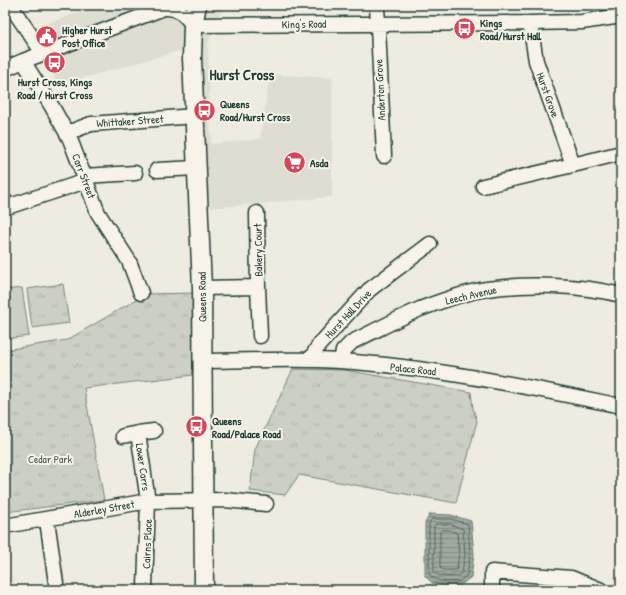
<svg xmlns="http://www.w3.org/2000/svg" width="626" height="595" font-family="'Patrick Hand',sans-serif">
<defs>
<pattern id="park-tufts" width="24" height="20" patternUnits="userSpaceOnUse"><rect width="24" height="20" fill="#cccfc4"/><path d="M3 7l-1-3M5 7V3M7 7l1-3M15 17l-1-3M17 17v-4M19 17l1-3" fill="none" stroke="#afb3a9"/></pattern>
<pattern id="water-rules" width="6" height="5" patternUnits="userSpaceOnUse"><rect width="6" height="5" fill="#9fa99f"/><path d="M0 2.5h6" fill="none" stroke="#818b82"/></pattern>
</defs>
<rect width="100%" height="100%" fill="#eeece1"/>
<filter id="ink" filterUnits="userSpaceOnUse"><feTurbulence type="fractalNoise" baseFrequency=".025" numOctaves="2"/><feDisplacementMap in="SourceGraphic" scale="8" xChannelSelector="R" yChannelSelector="G"/><feConvolveMatrix kernelMatrix="1 2 1 2 8 2 1 2 1" color-interpolation-filters="sRGB"/></filter>
<g filter="url(#ink)">
<path fill="#ddddd2" d="M 97,5 L 224,5 L 208,44 L 211,144 L 260,139 L 270,74 L 332,78 L 332,197 L 210,208 L 186,49 L 58,85 L 33,29 Z"/>
<path fill="#cccfc4" stroke="#76867c" d="M 22,288 L 29,336 L 5,339 L 5,290 Z"/>
<path fill="url(#park-tufts)" stroke="#76867c" d="M 63,284 L 69,323 L 32,328 L 27,289 Z
M 193,293 L 193,375 L 84,388 L 104,500 L 5,512 L 5,350 L 67,340 L 146,294 Z
M 293,369 L 344,370 L 471,392 L 473,408 L 477,421 L 456,503 L 299,475 L 285,495 L 250,491 L 255,449 Z"/>
<path fill="url(#water-rules)" stroke="#6c7e74" d="M 430,514 L 451,515 L 471,521 L 474,554 L 471,577 L 461,585 L 443,585 L 432,583 L 425,576 L 425,523 Z"/>
<g fill="none" stroke-linecap="round" stroke-linejoin="round">
<path stroke="#52685f" stroke-width="1" d="M 432,519 L 451,519 L 468,524 L 470,554 L 467,575 L 460,581 C 449,582 437,583 429,574 L 429,524 Z
M 436,524 L 450,524 L 463,529 L 465,554 L 462,572 L 458,576 C 451,576 440,578 434,572 L 434,526 Z
M 442,530 L 449,530 L 457,533 L 459,553 L 457,569 L 456,570 L 444,570 L 440,568 L 440,532 Z"/>
<defs>
<path id="minor" d="M 10,5 L 43,53
M 377,5 L 384,156
M 23,61 L 51,105 L 70,139 L 98,213 L 129,261 L 141,293
M 5,69 L 23,61 L 164,8 C 179,7 184,14 193,25 L 530,23 L 582,22 L 621,16
M 67,133 L 91,124 L 194,116
M 573,165 L 621,153
M 157,170 L 197,168
M 84,176 L 135,173
M 483,186 L 573,165 L 536,61 L 530,23
M 5,201 L 7,207 L 86,181
M 257,213 L 258,287
M 202,288 L 258,287 L 260,336
M 310,360 L 319,345 L 369,290 L 430,244
M 202,361 C 248,361 294,358 339,361 C 434,367 528,387 621,406
M 341,361 L 343,351 L 352,342 C 375,331 397,319 420,309 C 441,301 465,292 487,289 C 529,283 580,285 621,295
M 138,433 L 154,431
M 123,436 L 138,433 L 148,501 L 145,587
M 47,520 L 56,583 L 56,590
M 5,526 L 148,501 L 225,500 L 266,504
M 492,590 L 492,572 L 571,578 L 601,590"/>
<path id="major" d="M 197,5 L 193,25 L 192,58 L 202,288 L 204,590"/>
</defs>
<use href="#minor" stroke="#1f3d34" stroke-width="17"/>
<use href="#major" stroke="#1f3d34" stroke-width="21"/>
<use href="#minor" stroke="#f7f3e8" stroke-width="14"/>
<use href="#major" stroke="#f7f3e8" stroke-width="18"/>
</g>
</g>
<defs>
<symbol id="bus-disc" viewBox="-11 -11 22 22"><circle r="9.5" fill="#d1495b" stroke="#f7f3e8"/><path d="M-5-6H5V4H4V6H2V4H-2V6H-4V4H-5ZM-3.5-4V0h7V-4ZM-3.5 1.2v1.5H-2V1.2ZM2 1.2v1.5H3.5V1.2Z" fill="#fff"/></symbol>
<symbol id="civic-disc" viewBox="-11 -11 22 22"><circle r="9.5" fill="#d1495b" stroke="#f7f3e8"/><path d="M-.6-6.5H3V-4.5H.6V-3L4-1V1h2V6H-6V1h2V-1L-.6-3ZM-1.2 2.5V6h2.4V2.5Z" fill="#fff"/></symbol>
<symbol id="supermarket-disc" viewBox="-11 -11 22 22"><circle r="9.5" fill="#d1495b" stroke="#f7f3e8"/><path d="M-6-5.5h2.5l.6 2H6L4.5 2H-2.5L-4.4-4H-6ZM-1.5 3.2a1.3 1.3 0 1 0 .1 0ZM3 3.2a1.3 1.3 0 1 0 .1 0Z" fill="#fff"/></symbol>
</defs>
<g fill-rule="evenodd">
<use href="#bus-disc" x="452" y="16" width="25" height="25"/>
<use href="#civic-disc" x="34" y="24" width="25" height="25"/>
<use href="#bus-disc" x="42" y="50" width="25" height="25"/>
<use href="#bus-disc" x="192" y="98" width="25" height="25"/>
<use href="#supermarket-disc" x="282" y="150" width="25" height="25"/>
<use href="#bus-disc" x="184" y="414" width="25" height="25"/>
</g>
<g text-anchor="middle" dominant-baseline="central" stroke-width="4" stroke-linejoin="round" paint-order="stroke">
<g font-size="11" font-weight="bold" fill="#1f3d34" stroke="#f7f3e8" text-anchor="start">
<text x="480" y="23">Kings<tspan x="480" dy="13">Road/Hurst Hall</tspan></text>
<text x="62" y="30">Higher Hurst<tspan x="62" dy="13">Post Office</tspan></text>
<text x="55" y="82" text-anchor="middle">Hurst Cross, Kings<tspan x="55" dy="13">Road / Hurst Cross</tspan></text>
<text x="220" y="104">Queens<tspan x="220" dy="13">Road/Hurst Cross</tspan></text>
<text x="310" y="163">Asda</text>
<text x="212" y="421">Queens<tspan x="212" dy="13">Road/Palace Road</tspan></text>
</g>
<g font-size="11" fill="#1f3d34" stroke="#f7f3e8">
<text transform="translate(304 24) rotate(-1)">King's Road</text>
<text transform="translate(380 90) rotate(-93)">Anderton Grove</text>
<text transform="translate(548 95) rotate(70)">Hurst Grove</text>
<text transform="translate(130 121) rotate(-4)">Whittaker Street</text>
<text transform="translate(84 176) rotate(69)">Carr Street</text>
<text transform="translate(258 250) rotate(-91)">Bakery Court</text>
<text transform="translate(471 295) rotate(-13)">Leech Avenue</text>
<text transform="translate(202 297) rotate(-91)">Queens Road</text>
<text transform="translate(348 314) rotate(-47)">Hurst Hall Drive</text>
<text transform="translate(413 369) rotate(6)">Palace Road</text>
<text transform="translate(143 467) rotate(82)">Lower Carrs</text>
<text transform="translate(104 509) rotate(-10)">Alderley Street</text>
<text transform="translate(147 544) rotate(-88)">Cairns Place</text>
</g>
<g font-size="11" fill="#425a51" stroke="#f7f3e8">
<text x="50" y="459">Cedar Park</text>
</g>
<g font-size="15" font-weight="bold" fill="#1f3d34" stroke="#f7f3e8">
<text x="242" y="74">Hurst Cross</text>
</g>
</g>
<rect width="626" height="595" fill="none" stroke="#f7f3e8" stroke-width="20"/>
<rect x="10" y="10" width="606" height="575" fill="none" stroke="#1f3d34" stroke-width="1.5" filter="url(#ink)"/>
</svg>
